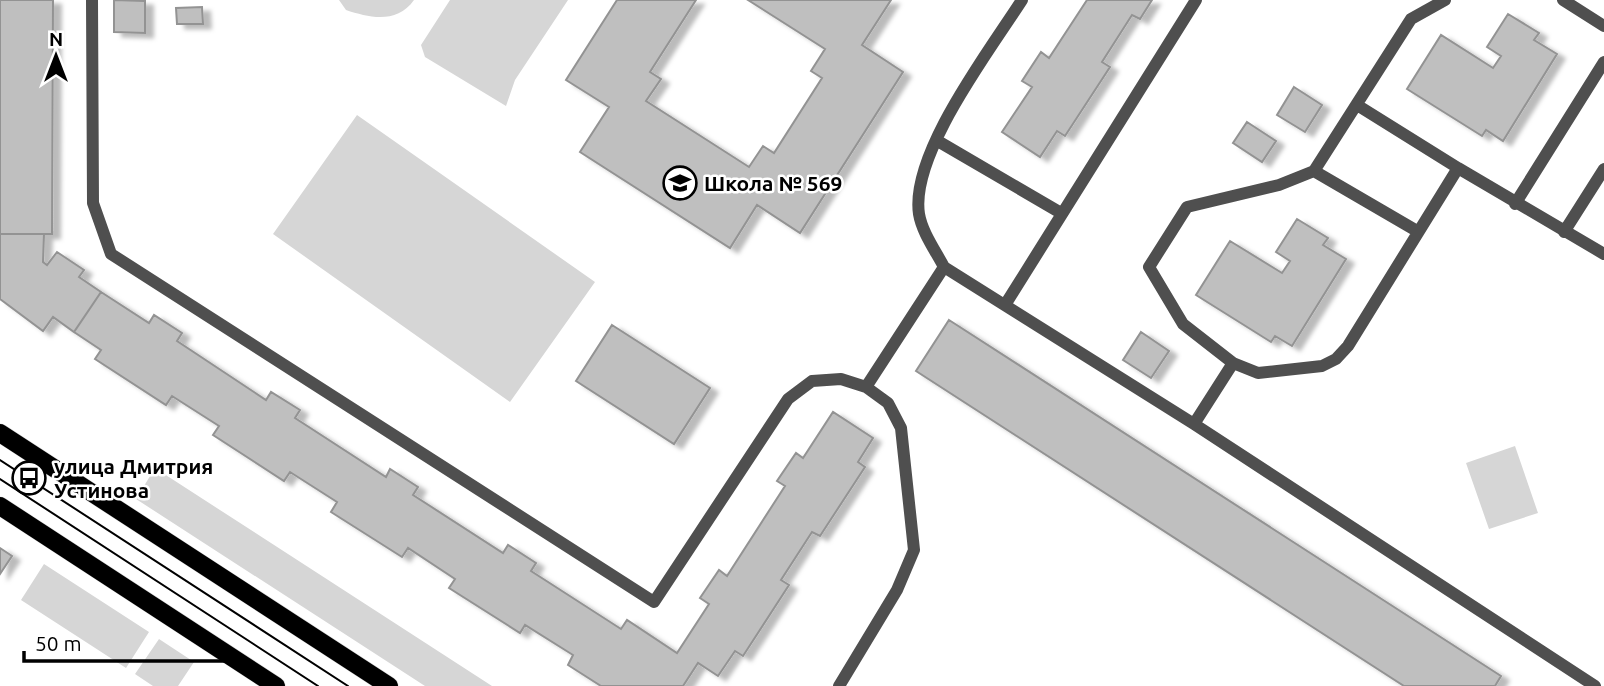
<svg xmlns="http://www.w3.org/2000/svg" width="1604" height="686" font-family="Ubuntu,sans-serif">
<defs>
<filter id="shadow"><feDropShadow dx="8" dy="4.5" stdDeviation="2" flood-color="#0004"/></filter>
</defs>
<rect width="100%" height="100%" fill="#fff"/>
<path fill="#d6d6d6" d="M 339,0 L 414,0 C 397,24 370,18 346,10 Z
M 450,0 L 568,0 L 515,80 L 506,106 L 425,57 L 421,45 Z
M 357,115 L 595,282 L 510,402 L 273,234 Z
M 1515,446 L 1538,513 L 1489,529 L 1466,463 Z
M 155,468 L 492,686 L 425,686 L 136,499 Z
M 44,564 L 149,632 L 126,668 L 21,600 Z
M 159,639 L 194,662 L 178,686 L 153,686 L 135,674 Z"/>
<path fill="#bfbfbf" stroke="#939393" stroke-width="2" filter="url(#shadow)" d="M 0,0 L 53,0 L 52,234 L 0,234 Z
M 114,0 L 145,1 L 145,33 L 114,32 Z
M 617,0 L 696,0 L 650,72 L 661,79 L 646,101 L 749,167 L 763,146 L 774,153 L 822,78 L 811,71 L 825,49 L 748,0 L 891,0 L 862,45 L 903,72 L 800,233 L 757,205 L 730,248 L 580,152 L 609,107 L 566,80 Z
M 1087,0 L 1152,0 L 1140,19 L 1132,15 L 1102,62 L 1110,67 L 1065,136 L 1057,131 L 1040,157 L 1002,132 L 1032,87 L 1022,81 L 1041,52 L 1049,58 Z
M 202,7 L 203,24 L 177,24 L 176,8 Z
M 1508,14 L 1539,33 L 1534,40 L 1557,54 L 1503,141 L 1486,130 L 1482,136 L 1407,89 L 1441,35 L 1493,68 L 1501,56 L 1487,47 Z
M 1294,87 L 1322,105 L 1305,132 L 1277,115 Z
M 1247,122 L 1276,141 L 1262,162 L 1233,143 Z
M 1297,219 L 1328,238 L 1323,245 L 1346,259 L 1292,346 L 1275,336 L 1271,342 L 1196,295 L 1230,241 L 1282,273 L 1290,261 L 1276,252 Z
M 0,234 L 44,234 L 43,262 L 47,265 L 57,252 L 84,270 L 79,277 L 101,292 L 74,332 L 53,317 L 43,331 L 0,299 Z
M 101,292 L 149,323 L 154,315 L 182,333 L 177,341 L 266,400 L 271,392 L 300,410 L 295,418 L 386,477 L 390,469 L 418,487 L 413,495 L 503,553 L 508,545 L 536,563 L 531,571 L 621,629 L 627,620 L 677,653 L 709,604 L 700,598 L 719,570 L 727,576 L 785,486 L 777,481 L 796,453 L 803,458 L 833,412 L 873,438 L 858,462 L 865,467 L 820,536 L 812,532 L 781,580 L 789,585 L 743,656 L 735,651 L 718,676 L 698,663 L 683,686 L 601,686 L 568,665 L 573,655 L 525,625 L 520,633 L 449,588 L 455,579 L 408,548 L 402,557 L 331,512 L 337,502 L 290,472 L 284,481 L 213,435 L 219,426 L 172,396 L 166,405 L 95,359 L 101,350 L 74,332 Z
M 949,320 L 1501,676 L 1495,686 L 1404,686 L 916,371 Z
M 612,325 L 710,388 L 674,444 L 576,381 Z
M 1141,332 L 1169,351 L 1151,378 L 1123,360 Z
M 0,548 L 12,556 L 0,574 Z"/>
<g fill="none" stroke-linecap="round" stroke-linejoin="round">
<defs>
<path id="primary" d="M 0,433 L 389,686
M 0,506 L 276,686"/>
</defs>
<use href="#primary" stroke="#dbdbdb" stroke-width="19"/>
<path stroke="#4f4f4f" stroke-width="12" d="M 92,0 L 93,203 L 111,254 L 654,602 L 788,399 L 812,381 L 841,379 L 866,387 L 888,403 L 901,428 L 914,550 L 897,590 L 839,686
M 1445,0 L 1411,19 L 1314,171 L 1279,185 L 1187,207 L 1149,267 L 1183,324 L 1233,363 L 1258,373 L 1322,366 L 1336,359 L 1348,346 L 1458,168 L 1604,254
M 1563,0 L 1604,26
M 1357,105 L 1458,168
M 936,140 L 1061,213
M 1314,171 L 1417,231
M 1515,204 L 1604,62
M 1564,232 L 1604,169
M 944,267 C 935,250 922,232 919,214 C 910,154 990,50 1022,0
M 1005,305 L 1196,0
M 866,387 L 944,267 L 1194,424 L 1595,686
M 1194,424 L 1233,363"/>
<use href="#primary" stroke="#000" stroke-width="18"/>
<path stroke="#000" stroke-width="2" d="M 0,460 L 348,686
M 0,479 L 318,686"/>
</g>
<defs>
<symbol id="school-ring" viewBox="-11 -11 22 22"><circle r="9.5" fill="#fff" stroke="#000" stroke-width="1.5"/><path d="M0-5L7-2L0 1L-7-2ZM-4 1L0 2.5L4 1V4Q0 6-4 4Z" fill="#000"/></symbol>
<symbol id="bus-ring" viewBox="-11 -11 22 22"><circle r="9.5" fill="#fff" stroke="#000" stroke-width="1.5"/><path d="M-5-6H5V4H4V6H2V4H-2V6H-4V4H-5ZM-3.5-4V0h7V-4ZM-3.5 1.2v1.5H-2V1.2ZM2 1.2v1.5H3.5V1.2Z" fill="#000"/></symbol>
</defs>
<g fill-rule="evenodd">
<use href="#school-ring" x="661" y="164" width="38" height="38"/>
<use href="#bus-ring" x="10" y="459" width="38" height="38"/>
</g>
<g text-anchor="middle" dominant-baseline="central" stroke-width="5" stroke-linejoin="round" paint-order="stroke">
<g font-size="21" font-weight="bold" fill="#000" stroke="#fff" text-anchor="start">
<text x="704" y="183">Школа № 569</text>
<text x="54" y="466">улица Дмитрия<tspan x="54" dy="24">Устинова</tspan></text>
</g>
</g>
<g transform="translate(56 56)" stroke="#ffffff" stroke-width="5" paint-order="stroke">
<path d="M0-5L12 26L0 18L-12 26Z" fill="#000000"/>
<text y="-10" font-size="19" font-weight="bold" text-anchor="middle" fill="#000000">N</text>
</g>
<path d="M24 651v10h210v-10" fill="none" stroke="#000000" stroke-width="3.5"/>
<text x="35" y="651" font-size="21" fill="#000000" stroke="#ffffff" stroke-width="5" paint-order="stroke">50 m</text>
</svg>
